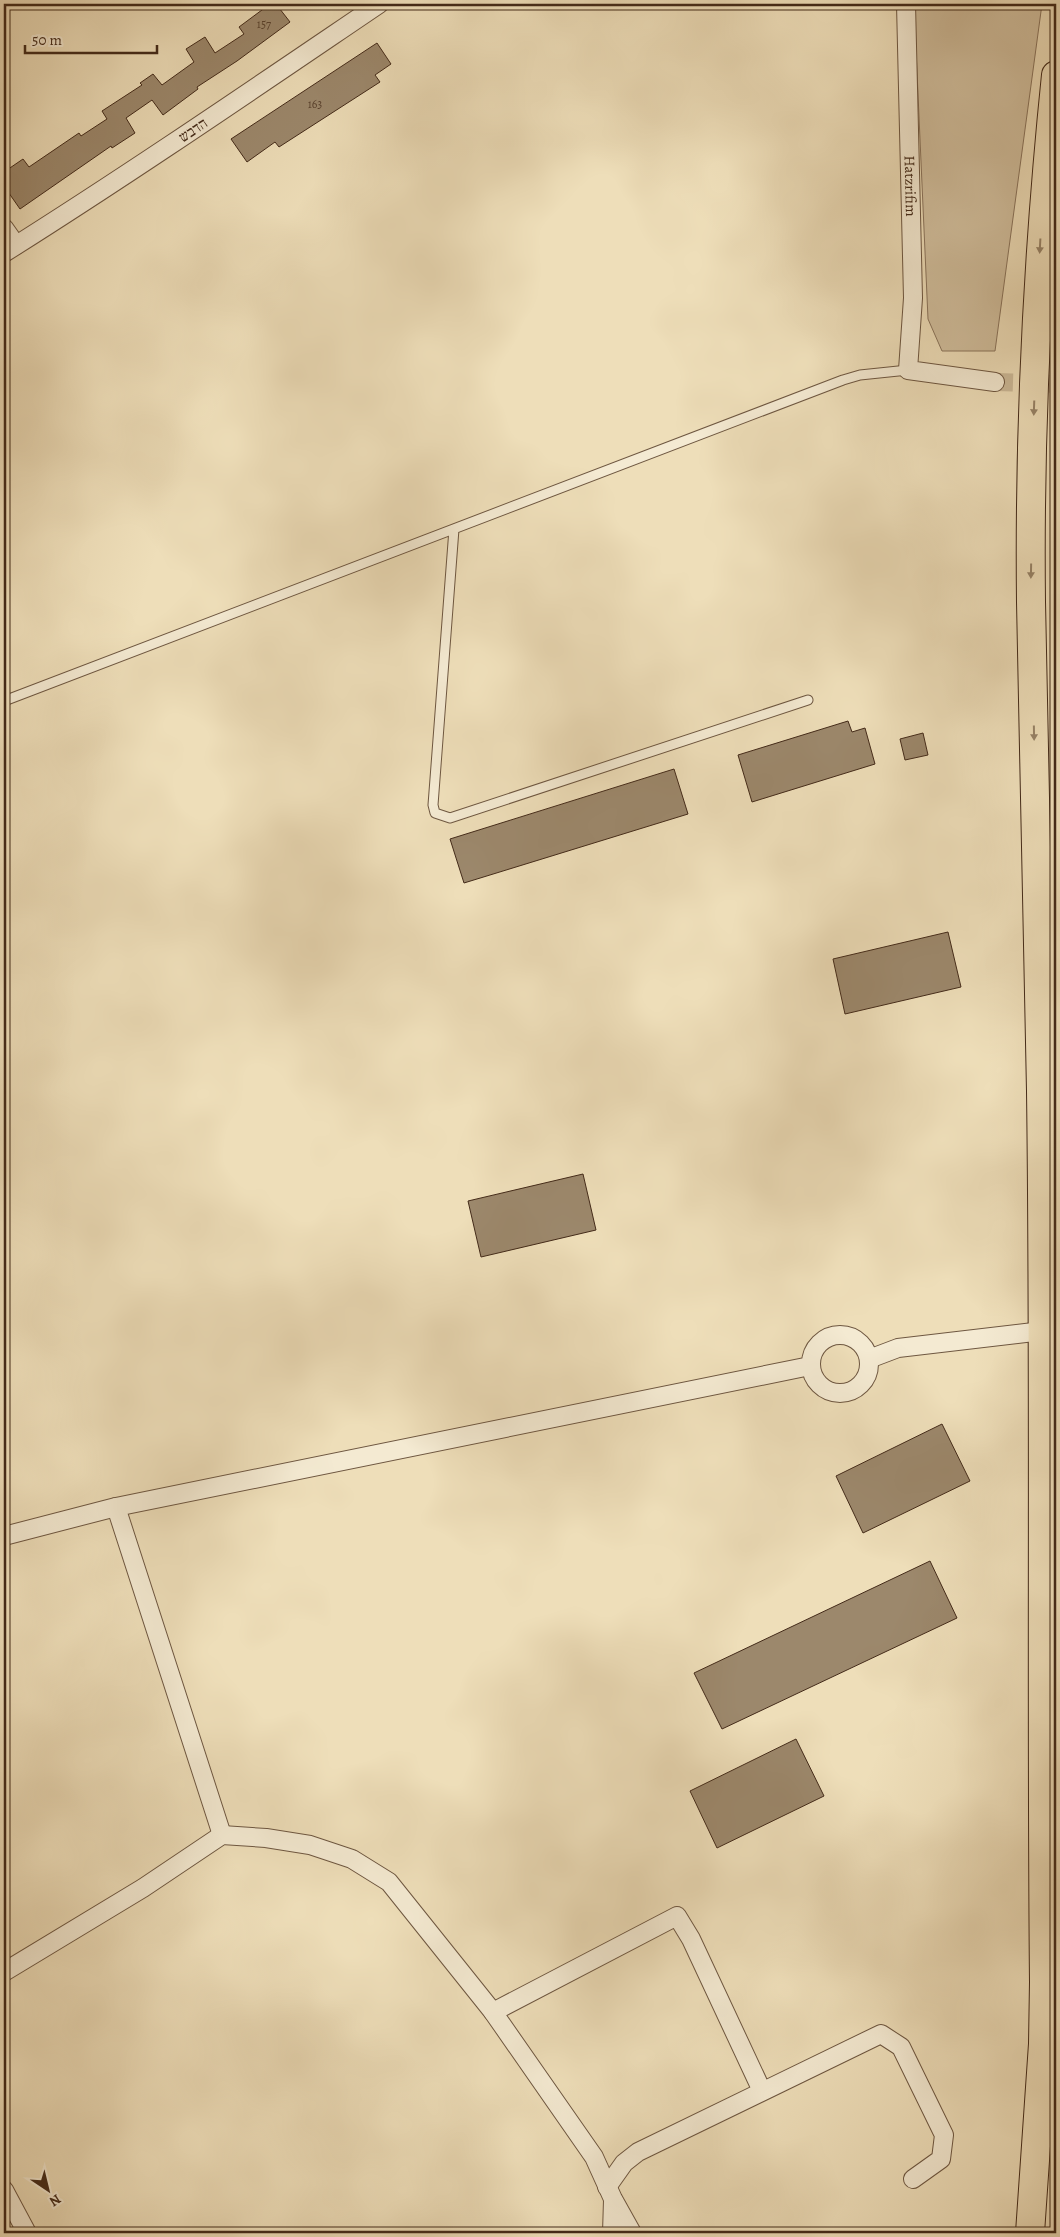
<svg xmlns="http://www.w3.org/2000/svg" width="1060" height="2237" font-family="Alegreya,'Frank Ruhl Libre',serif">
<rect width="100%" height="100%" fill="#eedeb9"/>
<filter id="stains"><feTurbulence type="fractalNoise" baseFrequency=".004" numOctaves="4"/><feColorMatrix values="0 0 0 0 .2 0 0 0 0 .09 0 0 0 0 .02 0 0 0 .5 -.17"/></filter>
<radialGradient id="worn" r=".72"><stop offset=".6" stop-color="#630" stop-opacity="0"/><stop offset="1" stop-color="#630" stop-opacity=".3"/></radialGradient>
<path fill="#d1bf9e" stroke="#8a745c" d="M 914,4 L 1042,4 L 995,351 L 942,351 L 928,319 Z"/>
<path fill="#9c886c" stroke="#432a19" d="M 270,4 L 276,4 L 290,22 L 237,61 L 197,87 L 198,89 L 163,115 L 152,100 L 126,118 L 135,133 L 112,148 L 111,146 L 20,209 L 4,186 L 4,172 L 23,159 L 29,167 L 79,133 L 81,136 L 107,119 L 102,111 L 142,85 L 140,83 L 153,74 L 162,85 L 194,62 L 186,49 L 205,37 L 215,53 L 244,34 L 239,27 Z
M 377,43 L 391,64 L 375,75 L 380,82 L 279,147 L 275,142 L 247,162 L 231,139 Z
M 848,721 L 852,732 L 865,728 L 875,764 L 752,802 L 738,755 Z
M 923,733 L 928,755 L 905,760 L 900,739 Z
M 674,769 L 688,814 L 464,883 L 450,839 Z
M 948,932 L 961,987 L 845,1014 L 833,959 Z
M 583,1174 L 596,1230 L 481,1257 L 468,1201 Z
M 942,1424 L 970,1481 L 863,1533 L 836,1476 Z
M 930,1561 L 957,1618 L 722,1729 L 694,1673 Z
M 796,1739 L 824,1796 L 717,1848 L 690,1791 Z"/>
<g fill="none" stroke-linecap="round" stroke-linejoin="round">
<path stroke="#ccba99" stroke-width="18" stroke-dasharray="18 9" stroke-linecap="butt" d="M 995,382 L 1056,384"/>
<defs>
<path id="service" d="M 454,529 L 433,805 L 435,813 L 450,818 L 808,700
M 4,701 L 843,380 L 860,375 L 908,370"/>
<g id="minor">
<path id="s1" d="M 906,4 L 913,298 L 908,370 L 995,382"/>
<path d="M 4,228 L 16,245"/>
<path d="M 4,253 C 131,173 255,88 379,4"/>
<circle cx="840" cy="1364" r="29"/>
<path d="M 869,1359 L 898,1348 L 1042,1331"/>
<path d="M 116,1507 L 222,1835"/>
<path d="M 4,1536 L 116,1507 L 810,1366"/>
<path d="M 4,1972 L 143,1888 L 222,1835 L 266,1838 L 310,1845 L 352,1859 L 389,1882 L 493,2012 L 594,2157 L 613,2199 L 632,2233"/>
<path d="M 493,2012 L 677,1916 L 691,1939 L 762,2091"/>
<path d="M 607,2187 L 624,2163 L 638,2152 L 881,2034 L 901,2047 L 944,2135 L 941,2159 L 913,2179"/>
<path d="M 4,2190 L 27,2233"/>
<path d="M 612,2233 L 613,2200"/>
</g>
<path id="trunk" d="M 1030,2233 L 1043,2044 L 1044,1982 C 1041,1685 1045,1388 1041,1091 C 1039,928 1033,765 1031,602 C 1029,426 1038,250 1056,75"/>
</defs>
<use href="#service" stroke="#6e5741" stroke-width="11"/>
<use href="#minor" stroke="#6e5741" stroke-width="20"/>
<use href="#trunk" stroke="#432a19" stroke-width="30"/>
<use href="#service" stroke="#f4ead2" stroke-width="9"/>
<use href="#minor" stroke="#f4ead2" stroke-width="18"/>
<use href="#trunk" stroke="#eedeb9" stroke-width="28"/>
</g>
<defs><path id="oneway-solid" d="M-6-.8H1V-3.2L6.5 0L1 3.2V.8H-6Z" transform="scale(1.25)"/></defs>
<g fill="#988469">
<use href="#oneway-solid" transform="translate(1040 246) rotate(93)"/>
<use href="#oneway-solid" transform="translate(1034 408) rotate(92)"/>
<use href="#oneway-solid" transform="translate(1031 571) rotate(91)"/>
<use href="#oneway-solid" transform="translate(1034 733) rotate(89)"/>
</g>
<g text-anchor="middle" dominant-baseline="central" stroke-width="4" stroke-linejoin="round" paint-order="stroke">
<g font-size="12" fill="#59422e">
<text x="264" y="24">157</text>
<text x="315" y="104">163</text>
</g>
<g font-size="15" fill="#432a19" stroke="#f4ead2">
<text transform="translate(193 130) rotate(-34)">הדבש</text>
<text stroke="none"><textPath href="#s1" startOffset="182">Hatzrifim</textPath></text>
</g>
</g>
<rect width="1060" height="2237" fill="none" stroke="#eedeb9" stroke-width="20"/>
<rect x="5" y="5" width="1050" height="2227" fill="none" stroke="#432a19" stroke-width="2.5"/>
<rect x="10" y="10" width="1040" height="2217" fill="none" stroke="#432a19"/>
<g transform="translate(48 2190) rotate(145)" stroke="#f4ead2" stroke-width="4" paint-order="stroke">
<path d="M0-4L9 19L0 12L-9 19Z" fill="#432a19"/>
<text y="-8" font-size="14" font-weight="bold" text-anchor="middle" fill="#432a19">N</text>
</g>
<path d="M25 45v8h132v-8" fill="none" stroke="#432a19" stroke-width="2.5"/>
<text x="32" y="45" font-size="15" fill="#432a19" stroke="#f4ead2" stroke-width="4" paint-order="stroke">50 m</text>
<rect width="100%" height="100%" filter="url(#stains)"/>
<rect width="100%" height="100%" fill="url(#worn)"/>
</svg>
